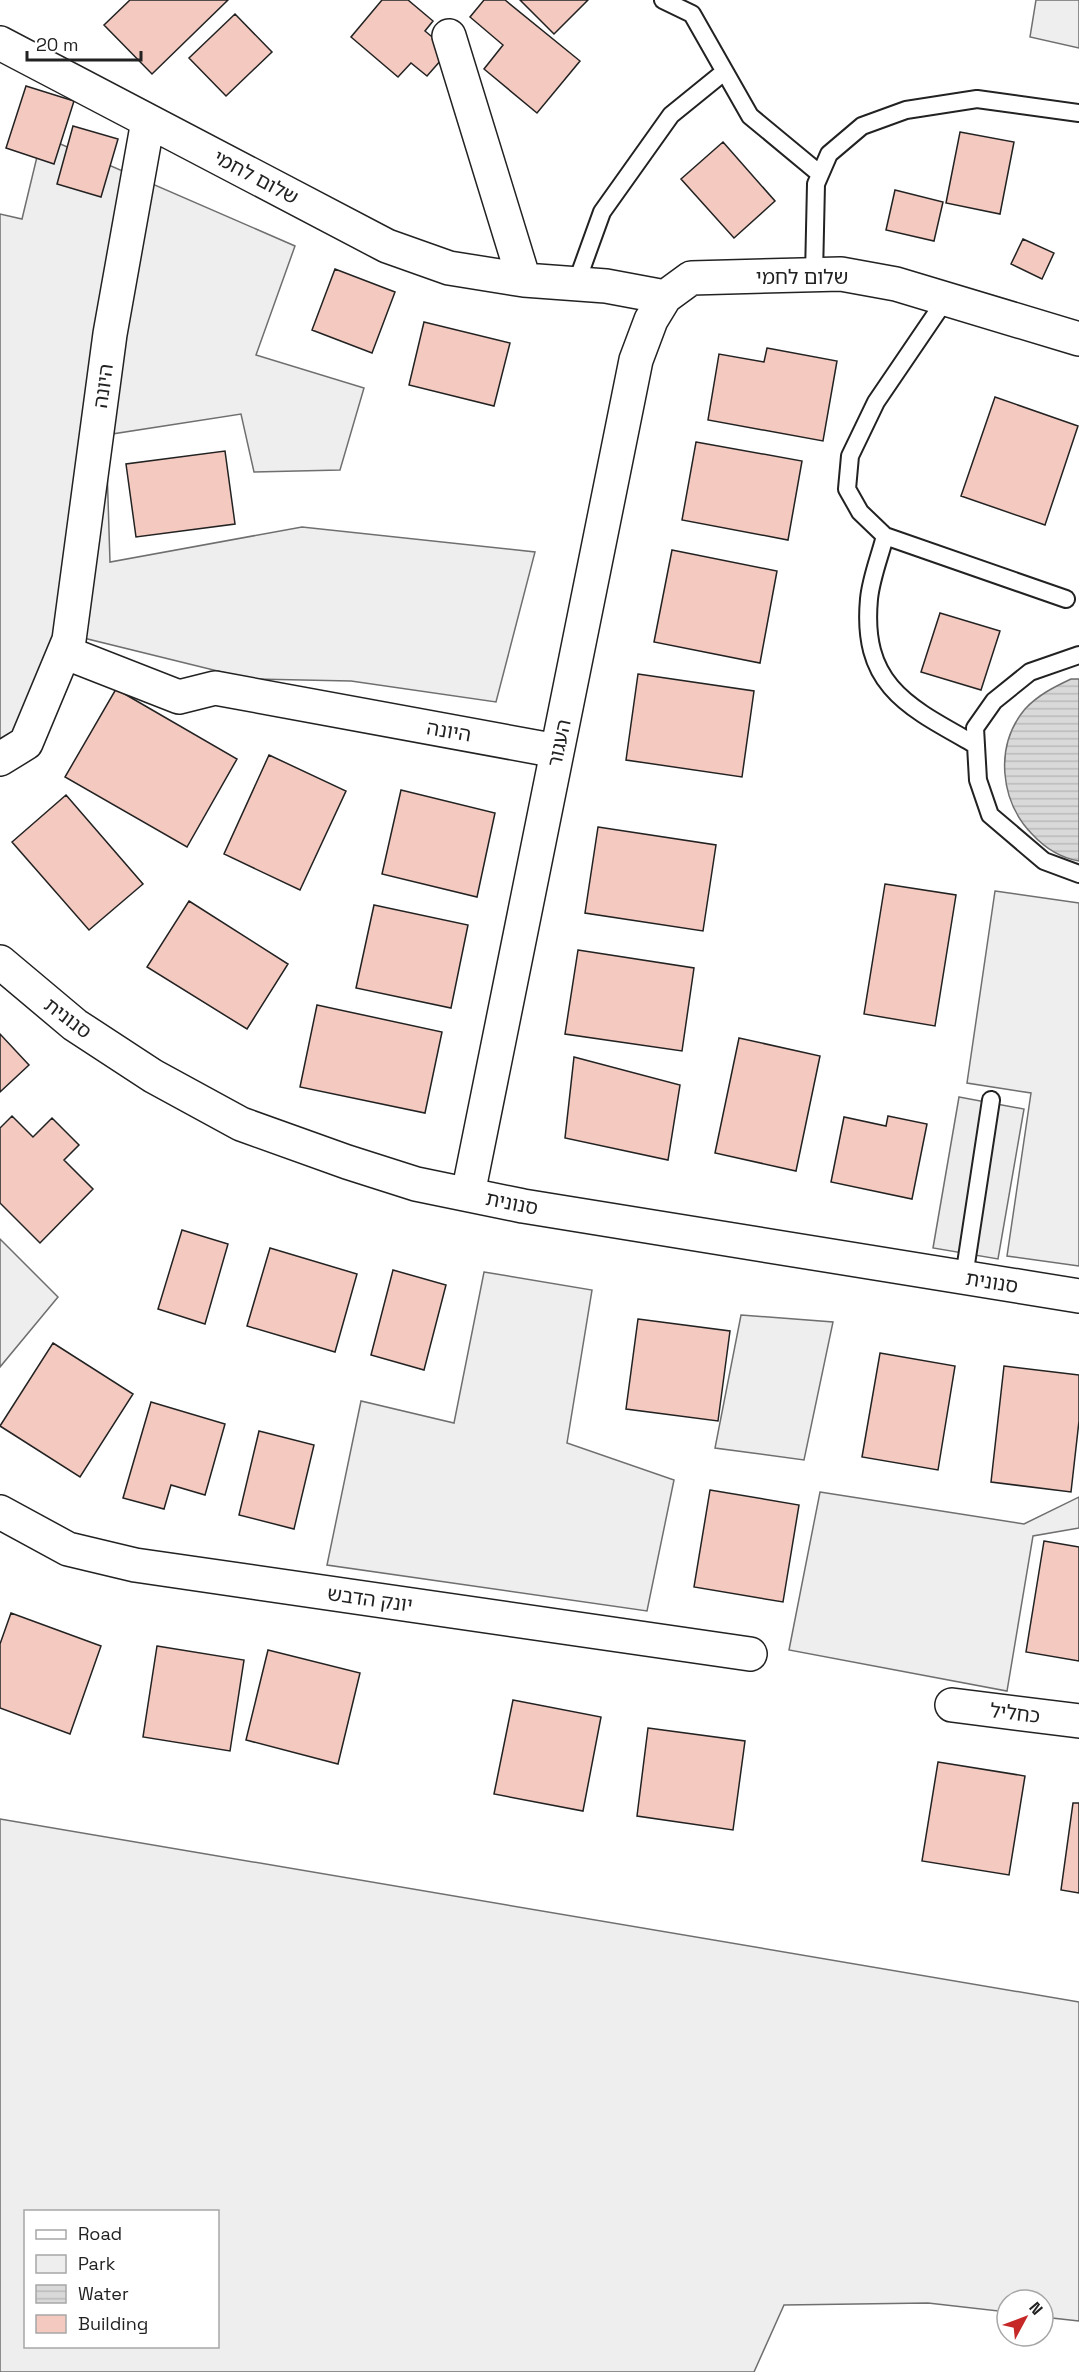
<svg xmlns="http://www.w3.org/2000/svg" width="1079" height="2372" font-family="'Space Grotesk','Noto Sans Hebrew',sans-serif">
<defs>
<pattern id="water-rules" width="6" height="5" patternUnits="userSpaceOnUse" patternTransform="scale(1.5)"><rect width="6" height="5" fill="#d9d9d9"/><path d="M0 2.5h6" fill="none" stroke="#bababa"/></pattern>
</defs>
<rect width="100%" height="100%" fill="#fff"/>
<path fill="#eee" stroke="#6f6f6f" stroke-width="1.5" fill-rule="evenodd" d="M 1036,0 L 1079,0 L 1079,48 L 1030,37 Z
M 42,136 L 295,246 L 256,355 L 364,388 L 340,470 L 254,472 L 241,414 L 106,435 L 110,562 L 302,527 L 535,552 L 496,702 L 351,681 L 250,679 L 55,631 L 0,763 L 0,214 L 22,219 Z
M 995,891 L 1079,903 L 1079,1266 L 1007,1256 L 1031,1093 L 967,1083 Z
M 0,1239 L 58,1297 L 0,1367 Z
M 484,1272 L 592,1290 L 567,1443 L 674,1480 L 647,1611 L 327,1565 L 361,1401 L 454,1423 Z
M 741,1315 L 833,1322 L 804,1460 L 715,1448 Z
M 820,1492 L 1024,1524 L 1079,1497 L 1079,1528 L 1033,1536 L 1007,1691 L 789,1650 Z
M 0,1819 L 1079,2002 L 1079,2321 L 1043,2317 L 1043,2300 L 1007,2300 L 1007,2312 L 928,2303 L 784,2305 L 754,2372 L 0,2372 ZM 26,2212 L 218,2212 L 218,2346 L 26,2346 Z"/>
<path fill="#ededed" stroke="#6f6f6f" stroke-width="1.5" d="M 959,1097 L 1024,1109 L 998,1259 L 933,1248 Z"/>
<path fill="url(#water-rules)" stroke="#6f6f6f" stroke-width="1.5" d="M 1071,679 L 1079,679 L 1079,861 C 1061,858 1044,847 1032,834 C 1000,801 994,746 1025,709 C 1038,695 1054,687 1071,679 Z"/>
<path fill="#f3c9c0" stroke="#222" stroke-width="1.5" d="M 130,0 L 228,0 L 152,74 L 104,25 Z
M 382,0 L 408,0 L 433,21 L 425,31 L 449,51 L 427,76 L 411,63 L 398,77 L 351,37 Z
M 484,0 L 505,0 L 580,61 L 537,113 L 484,69 L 503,45 L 470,17 Z
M 520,0 L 588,0 L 554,34 Z
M 235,14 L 272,52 L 226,96 L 189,58 Z
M 26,86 L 74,101 L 54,164 L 6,148 Z
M 73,126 L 118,139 L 101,197 L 57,184 Z
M 960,132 L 1014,142 L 1000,214 L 946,203 Z
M 723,142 L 775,201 L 734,238 L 681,179 Z
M 895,190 L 943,202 L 934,241 L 886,230 Z
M 1023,239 L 1054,253 L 1042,279 L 1011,264 Z
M 335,269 L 395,292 L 372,353 L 312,330 Z
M 424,322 L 510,343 L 494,406 L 409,385 Z
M 767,348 L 837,361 L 823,441 L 708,420 L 719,354 L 764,362 Z
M 995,397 L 1078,426 L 1045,525 L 961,496 Z
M 696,442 L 802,461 L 788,540 L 682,520 Z
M 225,451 L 235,524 L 136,537 L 126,464 Z
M 672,550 L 777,571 L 760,663 L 654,642 Z
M 940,613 L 1000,631 L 981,690 L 921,672 Z
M 638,674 L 754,691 L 742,777 L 626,760 Z
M 116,689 L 237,759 L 187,847 L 65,777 Z
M 269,755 L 346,791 L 300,890 L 224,854 Z
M 401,790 L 495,813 L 477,897 L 382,874 Z
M 66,795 L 143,884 L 89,930 L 12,842 Z
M 598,827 L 716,845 L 703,931 L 585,913 Z
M 885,884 L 956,895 L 935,1026 L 864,1014 Z
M 189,901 L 288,964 L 247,1029 L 147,967 Z
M 374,905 L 468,925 L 451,1008 L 356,988 Z
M 578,950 L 694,968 L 682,1051 L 565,1034 Z
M 317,1005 L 442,1032 L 425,1113 L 300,1087 Z
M 0,1034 L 29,1065 L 0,1092 Z
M 739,1038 L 820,1056 L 796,1171 L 715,1153 Z
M 574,1057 L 680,1085 L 668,1160 L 565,1138 Z
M 12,1116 L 33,1137 L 52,1118 L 79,1145 L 64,1160 L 93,1189 L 40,1243 L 0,1203 L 0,1128 Z
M 888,1116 L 927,1124 L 912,1199 L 831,1182 L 844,1117 L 886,1126 Z
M 182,1230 L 228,1244 L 205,1324 L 158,1309 Z
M 270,1248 L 357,1274 L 335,1352 L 247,1326 Z
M 393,1270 L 446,1285 L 424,1370 L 371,1355 Z
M 638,1319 L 730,1331 L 718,1421 L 626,1409 Z
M 53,1343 L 133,1394 L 80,1477 L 0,1426 Z
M 880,1353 L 955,1366 L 938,1470 L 862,1457 Z
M 1004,1366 L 1079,1375 L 1079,1421 L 1071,1492 L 991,1482 Z
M 151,1402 L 225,1424 L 205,1495 L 171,1485 L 164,1509 L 123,1498 Z
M 259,1431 L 314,1445 L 294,1529 L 239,1515 Z
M 710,1490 L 799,1505 L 783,1602 L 694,1587 Z
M 1044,1541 L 1079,1547 L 1079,1661 L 1026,1652 Z
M 11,1613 L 101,1646 L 70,1734 L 0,1708 L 0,1644 Z
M 157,1646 L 244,1660 L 230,1751 L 143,1737 Z
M 268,1650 L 360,1673 L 338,1764 L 246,1740 Z
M 513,1700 L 601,1717 L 583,1811 L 494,1794 Z
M 648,1728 L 745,1741 L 733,1830 L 637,1816 Z
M 938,1762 L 1025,1776 L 1009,1875 L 922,1861 Z
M 1073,1803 L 1079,1803 L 1079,1893 L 1061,1890 Z"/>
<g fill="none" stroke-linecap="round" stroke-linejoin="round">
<defs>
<path id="service" d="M 663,0 L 692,14 L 750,116 L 820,174
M 814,275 L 816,184 L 829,154 L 862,126 L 906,110 L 977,99 L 1079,113
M 576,284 L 602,212 L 671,115 L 724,72
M 946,299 L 876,402 L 850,456 L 847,489 L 860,512 L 885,536 L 1066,599
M 885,536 C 880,556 871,578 869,599 C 861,686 908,707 976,745
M 1079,655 L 1030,672 L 994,701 L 975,728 L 978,780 L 990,815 L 1044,861 L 1079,874
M 964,1277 L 991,1100"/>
<path id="minor" d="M 449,36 L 524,280
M 0,43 L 387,246 L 449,268 L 524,280 L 606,286 L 665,297
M 64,652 L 179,697 L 215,688 L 557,751
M 0,759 L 26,743 L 69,640 L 110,334 L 148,121
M 468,1194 L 636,360 L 651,320 L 665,297 L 691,278 L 841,274 L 896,284 L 1079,339
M 0,1512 L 68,1549 L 135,1565 L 750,1654
M 952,1705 L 1079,1721"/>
<path id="tertiary" d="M 0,962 L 75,1025 L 153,1076 L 241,1124 L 347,1162 L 416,1184 L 523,1206 L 1079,1296"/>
</defs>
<use href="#service" stroke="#222" stroke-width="20"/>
<use href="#minor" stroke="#222" stroke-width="36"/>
<use href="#tertiary" stroke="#222" stroke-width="36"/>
<use href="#service" stroke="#fff" stroke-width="16"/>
<use href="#minor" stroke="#fff" stroke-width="33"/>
<use href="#tertiary" stroke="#fff" stroke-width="33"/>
</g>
<g text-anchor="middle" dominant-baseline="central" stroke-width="4.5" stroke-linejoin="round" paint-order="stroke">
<g font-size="20" fill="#222" stroke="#fff">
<text transform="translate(256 177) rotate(28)">שלום לחמי</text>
<text x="802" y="277">שלום לחמי</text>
<text transform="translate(103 386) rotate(-82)">היונה</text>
<text transform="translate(449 731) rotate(10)">היונה</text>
<text transform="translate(559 743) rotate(-78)">העגור</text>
<text transform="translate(68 1018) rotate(37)">סנונית</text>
<text transform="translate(512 1203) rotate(11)">סנונית</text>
<text transform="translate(992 1282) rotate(9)">סנונית</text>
<text transform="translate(370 1599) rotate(8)">יונק הדבש</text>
<text transform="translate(1015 1713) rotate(7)">כחליל</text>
</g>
</g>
<rect x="24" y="2210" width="195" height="138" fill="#ffffff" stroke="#a7a7a7" stroke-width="1.5"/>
<rect x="36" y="2230" width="30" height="9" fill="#ffffff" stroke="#a7a7a7" stroke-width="1.5"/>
<text x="78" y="2240" font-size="18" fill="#222222">Road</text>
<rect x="36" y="2255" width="30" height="18" fill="#eeeeee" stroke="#a7a7a7" stroke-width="1.5"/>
<text x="78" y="2270" font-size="18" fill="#222222">Park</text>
<rect x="36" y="2285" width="30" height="18" fill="url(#water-rules)" stroke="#a7a7a7" stroke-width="1.5"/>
<text x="78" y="2300" font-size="18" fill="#222222">Water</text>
<rect x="36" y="2315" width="30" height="18" fill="#f3c9c0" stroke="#a7a7a7" stroke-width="1.5"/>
<text x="78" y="2330" font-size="18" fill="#222222">Building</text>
<g transform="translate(1025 2318) rotate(49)"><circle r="28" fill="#ffffff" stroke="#a7a7a7" stroke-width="1.5"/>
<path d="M0-4.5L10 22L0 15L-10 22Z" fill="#c62828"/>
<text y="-9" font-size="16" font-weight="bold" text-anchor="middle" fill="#222222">N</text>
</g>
<path d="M27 51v9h114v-9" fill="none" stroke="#222222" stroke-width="3"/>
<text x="36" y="51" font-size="18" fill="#222222" stroke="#ffffff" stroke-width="4.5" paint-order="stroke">20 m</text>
</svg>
